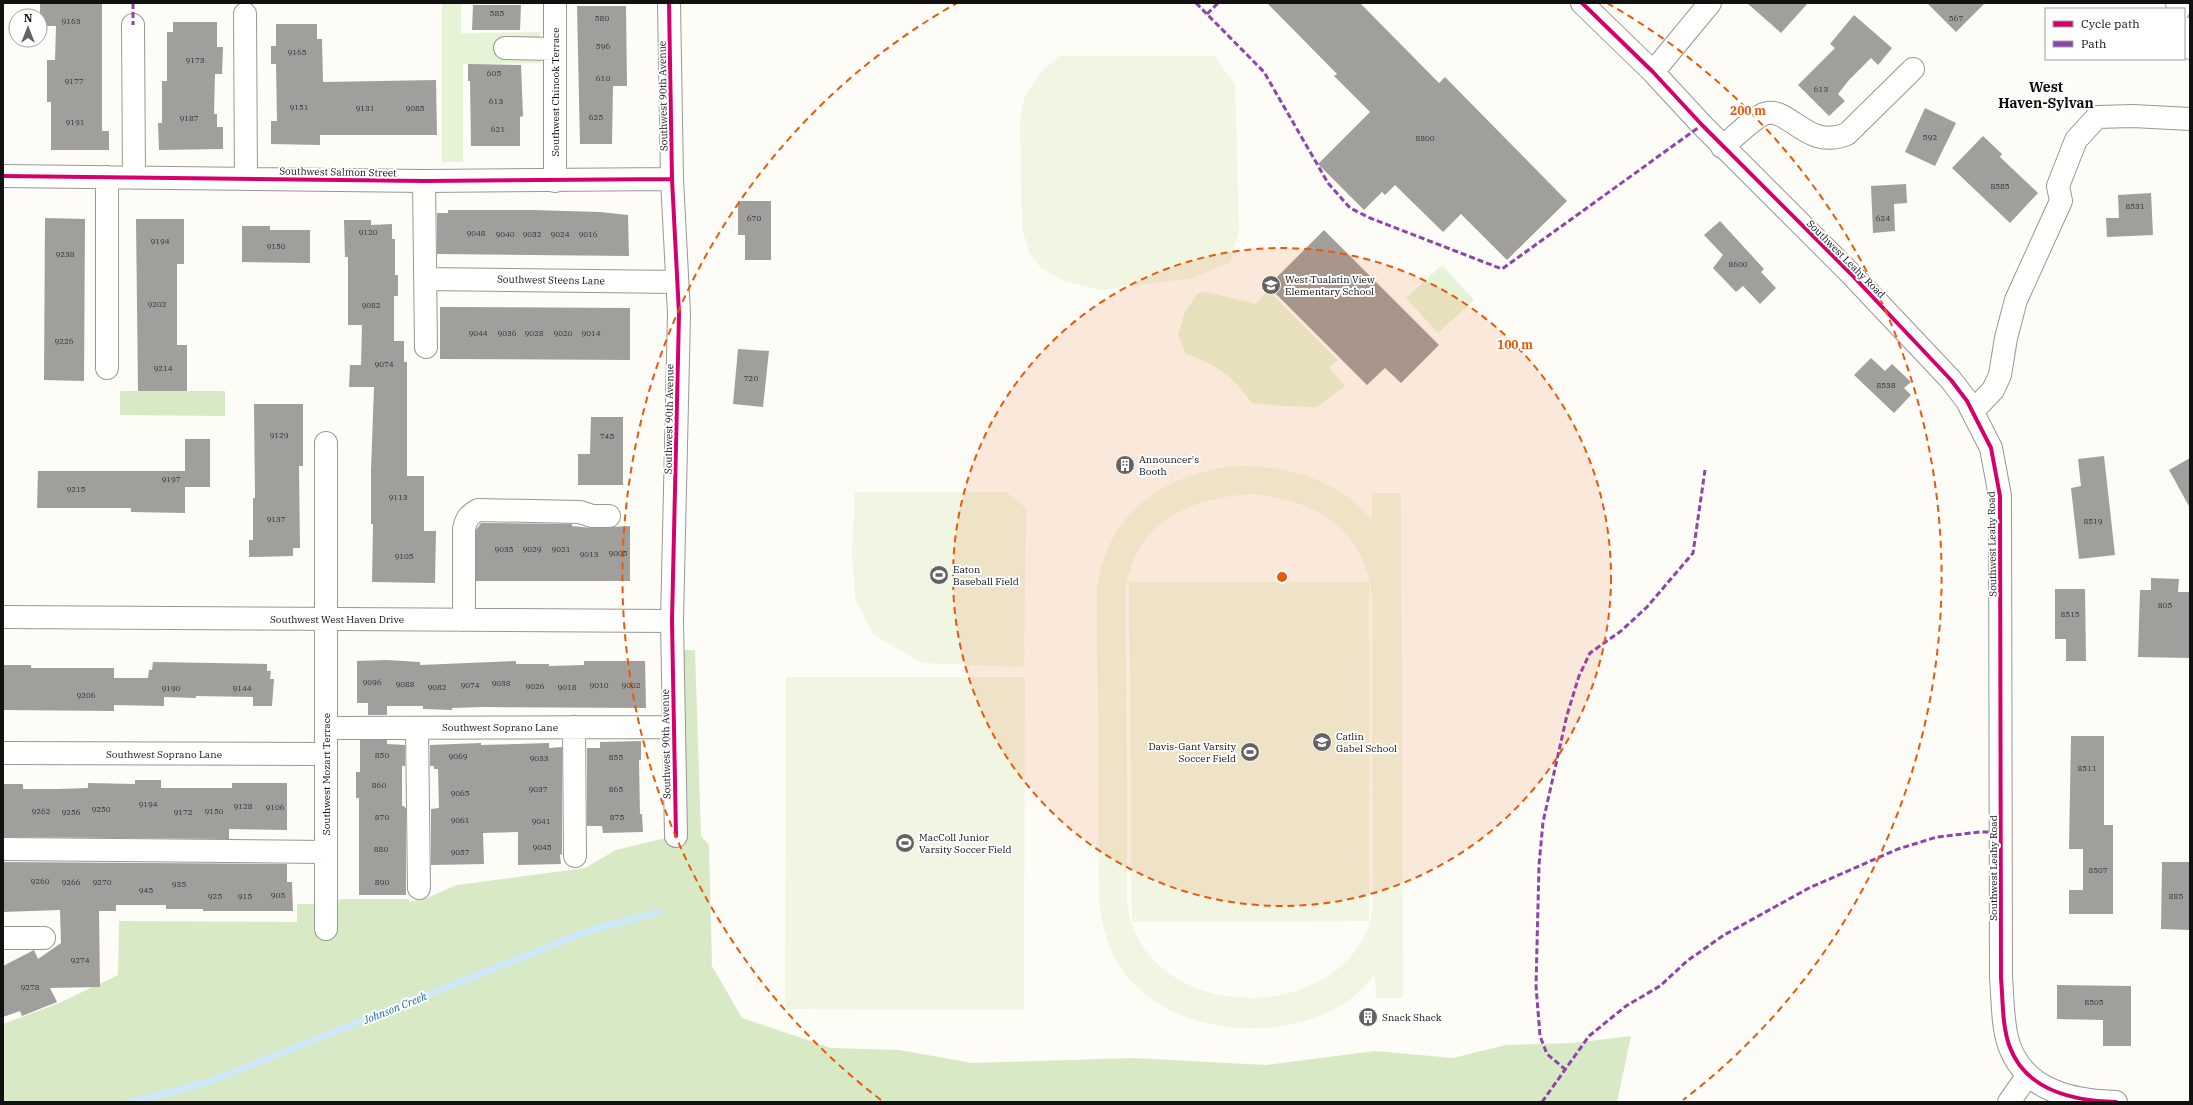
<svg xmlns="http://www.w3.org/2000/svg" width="2193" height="1105" font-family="'IBM Plex Serif',serif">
<rect width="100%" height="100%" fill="#fdfcf7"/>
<path fill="#e7f3d7" d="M 442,3 L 461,3 L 461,33 L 540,32 L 540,63 L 463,64 L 463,162 L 442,162 Z
M 1442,265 L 1474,300 L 1438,333 L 1406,298 Z
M 1268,290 L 1338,360 L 1329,368 L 1345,386 L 1317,407 L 1282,406 L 1252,403 C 1231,375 1219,366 1186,354 L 1178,335 L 1185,312 L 1198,293 L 1206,292 L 1256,304 Z"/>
<path fill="#d8eac5" d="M 120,391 L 225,391 L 225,416 L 120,415 Z
M 677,650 L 695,650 L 701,836 L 709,845 L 712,966 L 742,1018 L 831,1048 L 899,1050 L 972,1063 L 1133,1058 L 1266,1065 L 1375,1051 L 1453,1058 L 1506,1045 L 1573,1043 L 1631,1036 L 1617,1102 L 3,1102 L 3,1024 L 59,1003 L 118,975 L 119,921 L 297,922 L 297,904 L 338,904 L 339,899 L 409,899 L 409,902 L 429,897 L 457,885 L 585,868 L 616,850 L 678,835 Z"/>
<path fill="#f0f6e1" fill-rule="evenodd" d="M 1060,56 L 1214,56 L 1235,84 L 1239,230 L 1230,263 L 1192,278 L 1101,290 L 1063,281 L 1040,267 L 1029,252 L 1022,228 L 1020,118 L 1025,96 L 1041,72 Z
M 1237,466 C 1288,465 1339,480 1372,520 L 1372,493 L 1401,493 L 1403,998 L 1376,998 L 1375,974 C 1366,985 1355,997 1342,1005 C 1275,1045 1160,1035 1117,962 C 1106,942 1102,923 1099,901 L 1097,591 C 1105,514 1164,473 1237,466 ZM 1254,494 C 1317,501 1365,529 1372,597 L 1373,890 C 1373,902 1373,914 1369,926 C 1329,1030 1143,1020 1127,904 L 1126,590 C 1133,522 1193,496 1254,494 Z
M 855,492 L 1006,492 L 1026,508 L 1024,667 L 922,663 L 873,634 L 855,598 L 852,552 Z
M 1129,582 L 1369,582 L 1369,921 L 1132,922 Z
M 786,677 L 1025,677 L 1024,1010 L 785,1009 Z"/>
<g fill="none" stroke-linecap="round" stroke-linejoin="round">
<path stroke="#cde8f7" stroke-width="7" d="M 131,1102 L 208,1082 L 591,930 L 659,912"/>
</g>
<path fill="#a19f9c" d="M 40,3 L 102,3 L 102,131 L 109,131 L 109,150 L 51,150 L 51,102 L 47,102 L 47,60 L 55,60 L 56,26 L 40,26 Z
M 1267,3 L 1360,3 L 1439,83 L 1445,77 L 1567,201 L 1507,260 L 1461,214 L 1443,232 L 1395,185 L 1385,195 L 1382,192 L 1364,210 L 1318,164 L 1370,112 L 1334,76 L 1337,74 Z
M 1747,3 L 1808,3 L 1781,33 Z
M 1927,3 L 1985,3 L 1956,32 Z
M 473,5 L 521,5 L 520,30 L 472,30 Z
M 577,6 L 626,6 L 627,86 L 613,86 L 612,144 L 580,144 Z
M 1854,15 L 1892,48 L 1878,65 L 1871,58 L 1849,80 L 1838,94 L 1845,101 L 1829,116 L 1798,85 L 1835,48 L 1830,44 Z
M 173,22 L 217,22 L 217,47 L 223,47 L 222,74 L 215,74 L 214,114 L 217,114 L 217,127 L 223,127 L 223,149 L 159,150 L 158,123 L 162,123 L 162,81 L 167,81 L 167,32 L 173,32 Z
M 276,24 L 317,24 L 317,39 L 322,39 L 323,82 L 436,80 L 437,135 L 320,135 L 320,145 L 271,144 L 271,121 L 277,121 L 276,64 L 271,64 L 271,46 L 276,46 Z
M 468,64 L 521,65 L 523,116 L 520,117 L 520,146 L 471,146 L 470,81 L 468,81 Z
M 1925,108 L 1956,123 L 1935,166 L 1905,152 Z
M 1983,136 L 2002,154 L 2000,157 L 2038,193 L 2010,223 L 1952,168 Z
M 1906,184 L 1907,203 L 1894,204 L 1895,231 L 1873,233 L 1871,186 Z
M 2151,193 L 2153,235 L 2107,237 L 2106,218 L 2119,218 L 2118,195 Z
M 738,201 L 771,201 L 771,260 L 745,260 L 745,235 L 738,235 Z
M 448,210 L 532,210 L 600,212 L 628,215 L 629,256 L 437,254 L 437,213 L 448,213 Z
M 45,218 L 85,219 L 84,381 L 44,380 Z
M 136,219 L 184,219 L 184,264 L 177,264 L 177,345 L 187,345 L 187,391 L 138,391 Z
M 344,220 L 371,220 L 371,225 L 392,224 L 392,239 L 395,239 L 395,275 L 398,275 L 398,296 L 394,296 L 394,341 L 404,341 L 404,362 L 407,362 L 407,476 L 424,476 L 424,531 L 436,531 L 435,583 L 372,582 L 373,524 L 371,524 L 371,470 L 374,387 L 349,387 L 350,365 L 361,365 L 362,325 L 348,325 L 348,257 L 345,257 Z
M 1720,221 L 1764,269 L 1761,272 L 1776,288 L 1760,304 L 1743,286 L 1736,292 L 1713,268 L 1723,255 L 1704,235 Z
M 242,226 L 270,226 L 270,230 L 310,230 L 310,263 L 242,262 Z
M 1324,230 L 1439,345 L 1401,383 L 1385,368 L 1367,385 L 1268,286 Z
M 440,307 L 630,308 L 630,360 L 440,359 Z
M 738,349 L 769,351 L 763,407 L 733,404 Z
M 1871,358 L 1885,371 L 1892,364 L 1911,382 L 1904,388 L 1911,395 L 1894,413 L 1854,375 Z
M 254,404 L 303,404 L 303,466 L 299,466 L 300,548 L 293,548 L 293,556 L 249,557 L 249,540 L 253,540 L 253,498 L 255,498 Z
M 591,417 L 623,417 L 623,485 L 578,485 L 578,454 L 590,454 Z
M 185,439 L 210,439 L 210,487 L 185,487 L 185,513 L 131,512 L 131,508 L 37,508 L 38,471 L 185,471 Z
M 2104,456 L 2115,555 L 2079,559 L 2071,488 L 2081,486 L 2078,459 Z
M 2190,458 L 2190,508 L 2169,470 Z
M 481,523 L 572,524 L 572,526 L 592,528 L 630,526 L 630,581 L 476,581 L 476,530 Z
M 2151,578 L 2179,579 L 2178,592 L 2190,592 L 2190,658 L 2138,657 L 2140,590 L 2151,590 Z
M 2055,589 L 2085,589 L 2086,661 L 2066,661 L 2066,639 L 2055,639 Z
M 386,660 L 420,662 L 420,665 L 516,661 L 516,664 L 549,664 L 549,666 L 584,665 L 584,661 L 645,661 L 646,708 L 483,707 L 452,708 L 452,710 L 423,709 L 423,706 L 387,706 L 387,715 L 368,715 L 368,703 L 357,703 L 357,661 Z
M 153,662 L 267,664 L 267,671 L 271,671 L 270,679 L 274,679 L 272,706 L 253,706 L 253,697 L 196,696 L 196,698 L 164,697 L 164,706 L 114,705 L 114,711 L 3,710 L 3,665 L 31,665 L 31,668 L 114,668 L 114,678 L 148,678 L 149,670 L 152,670 Z
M 2071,736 L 2104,736 L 2104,825 L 2113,825 L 2113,914 L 2069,914 L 2069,890 L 2083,890 L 2083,849 L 2069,849 Z
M 360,740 L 387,740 L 387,744 L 405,745 L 405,766 L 402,766 L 402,806 L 404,806 L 406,809 L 406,895 L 359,895 L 359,798 L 356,798 L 356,772 L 360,772 Z
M 641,741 L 641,760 L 639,760 L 640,814 L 642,814 L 643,832 L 603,833 L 602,826 L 587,826 L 587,748 L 600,748 L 600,742 Z
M 481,743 L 481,745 L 549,743 L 549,748 L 562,747 L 562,854 L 560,855 L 561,864 L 518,865 L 518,832 L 483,833 L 484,864 L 431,865 L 431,809 L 439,808 L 438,769 L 434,769 L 434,766 L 430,766 L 430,745 Z
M 135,780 L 161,780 L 161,788 L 232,788 L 232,783 L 287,783 L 287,830 L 229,829 L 229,839 L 3,837 L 3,784 L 23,784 L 23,789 L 58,789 L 88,788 L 88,783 L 135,784 Z
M 3,862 L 287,864 L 287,882 L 292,882 L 293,911 L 203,911 L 203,909 L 166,909 L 166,905 L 116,905 L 116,911 L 99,911 L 100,987 L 50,988 L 57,1002 L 22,1016 L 20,1011 L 3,1017 L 3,966 L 34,950 L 38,959 L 61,943 L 60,910 L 3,912 Z
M 2162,862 L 2190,862 L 2190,930 L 2161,929 Z
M 2057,985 L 2131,986 L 2131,1046 L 2103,1046 L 2103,1020 L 2057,1019 Z"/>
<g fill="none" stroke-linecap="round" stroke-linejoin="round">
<defs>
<path id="minor" d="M 669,3 L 672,179 L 679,314 L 672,621 L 676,836
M 1582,3 L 1653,72 L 1702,125 L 1851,274 L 1951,380 L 1967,401 L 1991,448 L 2000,496 L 2001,978 C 2003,1000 2002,1024 2009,1045 C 2025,1091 2073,1101 2116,1102
M 2177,3 L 2179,9
M 245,14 L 246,179
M 133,25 L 134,178
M 2184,28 L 2190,48
M 505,48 L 555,49
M 1653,72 L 1710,3
M 1722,147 C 1732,139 1755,117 1764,114 C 1789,105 1806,151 1847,134 L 1913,69
M 3,176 L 424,181 L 672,179
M 107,177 L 107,368
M 424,181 L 426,347
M 555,181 L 555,3
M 425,279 L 677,282
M 1973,411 L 1993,390 L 2000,375 L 2006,338 L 2016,300 L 2061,201 L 2058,186 L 2076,140 L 2097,117 L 2133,116 L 2190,119
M 3,617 L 672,621
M 464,620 L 464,529 C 466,519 469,515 478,510 L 580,512 L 592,516 L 609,516
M 574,727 L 575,856
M 326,728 L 674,727
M 417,728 L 419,888
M 3,753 L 326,754
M 3,849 L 326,852
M 326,929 L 326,443
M 3,938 L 44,938
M 2009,1102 L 2028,1075"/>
</defs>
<use href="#minor" stroke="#979795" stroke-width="24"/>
<use href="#minor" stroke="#fffffe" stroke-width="22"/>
<path stroke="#8e44ad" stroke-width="3" stroke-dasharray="6 3" stroke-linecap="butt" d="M 133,3 L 133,25
M 1196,3 L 1264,72 L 1328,183 L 1350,208 L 1370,218 L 1502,269 L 1702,125
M 1207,14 L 1218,3
M 1566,1070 L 1547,1054 L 1540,1036 L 1536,986 L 1539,865 L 1543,822 L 1567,715 L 1579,676 L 1590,653 L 1621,631 L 1647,607 L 1693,553 L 1705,470
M 1542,1102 L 1589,1036 L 1626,1006 L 1660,986 L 1687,961 L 1724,935 L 1809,888 L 1898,849 L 1937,837 L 1980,832 L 2001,832"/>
<defs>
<path id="cycleway" d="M 669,3 L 672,179 L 679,314 L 672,621 L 676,836
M 1582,3 L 1653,72 L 1702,125 L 1851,274 L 1951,380 L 1967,401 L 1991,448 L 2000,496 L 2001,978 C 2003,1000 2002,1024 2009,1045 C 2025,1091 2073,1101 2116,1102
M 3,176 L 424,181 L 672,179"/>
</defs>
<use href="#cycleway" stroke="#fff" stroke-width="6"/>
<use href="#cycleway" stroke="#d6006c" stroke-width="4"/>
</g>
<circle cx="1282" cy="577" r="329" fill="#e8590c" fill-opacity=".12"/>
<g fill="none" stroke="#e8590c" stroke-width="2" stroke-dasharray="7 5">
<circle cx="1282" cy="577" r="329"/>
<path d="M881 1100A659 659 0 0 1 957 3M1607 3A659 659 0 0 1 1683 1100"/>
</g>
<defs>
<symbol id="school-disc" viewBox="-11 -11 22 22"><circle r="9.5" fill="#646362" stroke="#fff"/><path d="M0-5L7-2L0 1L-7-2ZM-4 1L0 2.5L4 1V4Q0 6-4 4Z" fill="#fff"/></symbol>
<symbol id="building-disc" viewBox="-11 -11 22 22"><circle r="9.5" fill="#646362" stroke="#fff"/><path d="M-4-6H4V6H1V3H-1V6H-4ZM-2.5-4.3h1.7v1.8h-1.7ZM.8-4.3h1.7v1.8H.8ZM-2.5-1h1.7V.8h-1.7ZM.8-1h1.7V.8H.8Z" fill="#fff"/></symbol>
<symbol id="stadium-disc" viewBox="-11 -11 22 22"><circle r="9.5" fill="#646362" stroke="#fff"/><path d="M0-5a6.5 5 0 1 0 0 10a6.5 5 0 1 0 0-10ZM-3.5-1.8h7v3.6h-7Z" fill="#fff"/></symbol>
</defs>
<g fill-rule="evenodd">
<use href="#school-disc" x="1260" y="274" width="22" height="22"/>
<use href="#building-disc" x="1114" y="454" width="22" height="22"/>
<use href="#stadium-disc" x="928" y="564" width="22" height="22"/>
<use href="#school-disc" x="1311" y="731" width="22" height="22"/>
<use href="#stadium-disc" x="1239" y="741" width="22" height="22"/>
<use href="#stadium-disc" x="894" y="832" width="22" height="22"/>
<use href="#building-disc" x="1357" y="1006" width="22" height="22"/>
</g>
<g text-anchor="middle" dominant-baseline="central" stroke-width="4" stroke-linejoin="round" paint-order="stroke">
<g font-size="8" fill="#353434">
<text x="497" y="13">585</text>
<text x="602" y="18">580</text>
<text x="1956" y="18">567</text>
<text x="71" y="21">9163</text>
<text x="603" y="46">596</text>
<text x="297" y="52">9165</text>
<text x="195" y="60">9173</text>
<text x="494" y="73">605</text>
<text x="603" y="78">610</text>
<text x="74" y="81">9177</text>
<text x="1821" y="89">613</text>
<text x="496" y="101">613</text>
<text x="299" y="107">9151</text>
<text x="365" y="108">9131</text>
<text x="415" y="108">9085</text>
<text x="596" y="117">625</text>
<text x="189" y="118">9187</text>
<text x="75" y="122">9191</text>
<text x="498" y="129">621</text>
<text x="1930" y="137">592</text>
<text x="1425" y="138">8800</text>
<text x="2000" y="186">8585</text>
<text x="2135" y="206">8531</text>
<text x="754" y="218">670</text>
<text x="1883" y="218">624</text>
<text x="368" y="232">9120</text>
<text x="476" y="233">9048</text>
<text x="505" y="234">9040</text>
<text x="532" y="234">9032</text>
<text x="560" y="234">9024</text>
<text x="588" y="234">9016</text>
<text x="160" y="241">9194</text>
<text x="276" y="246">9150</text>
<text x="65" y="254">9238</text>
<text x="1738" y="264">8600</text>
<text x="157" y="304">9202</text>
<text x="371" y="305">9082</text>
<text x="478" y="333">9044</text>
<text x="507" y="333">9036</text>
<text x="534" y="333">9028</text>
<text x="563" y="333">9020</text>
<text x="591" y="333">9014</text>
<text x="64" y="341">9226</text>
<text x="384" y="364">9074</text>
<text x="163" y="368">9214</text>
<text x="751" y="378">720</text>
<text x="1886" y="385">8538</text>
<text x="279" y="435">9129</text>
<text x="607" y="436">745</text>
<text x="171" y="479">9197</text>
<text x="76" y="489">9215</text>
<text x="398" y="497">9113</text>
<text x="276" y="519">9137</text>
<text x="2093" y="521">8519</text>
<text x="504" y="549">9035</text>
<text x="532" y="549">9029</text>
<text x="561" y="549">9021</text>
<text x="618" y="553">9005</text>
<text x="589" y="554">9013</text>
<text x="404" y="556">9105</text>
<text x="2165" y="605">805</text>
<text x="2070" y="614">8515</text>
<text x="372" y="682">9096</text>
<text x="501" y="683">9038</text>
<text x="405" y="684">9088</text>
<text x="470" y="685">9074</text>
<text x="599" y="685">9010</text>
<text x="631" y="685">9002</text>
<text x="535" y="686">9026</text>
<text x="437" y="687">9082</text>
<text x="567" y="687">9018</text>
<text x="171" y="688">9190</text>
<text x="242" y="688">9144</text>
<text x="86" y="695">9206</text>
<text x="382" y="755">850</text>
<text x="458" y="756">9069</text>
<text x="616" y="757">855</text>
<text x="539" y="758">9033</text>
<text x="2087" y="768">8511</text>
<text x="379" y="785">860</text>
<text x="538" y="789">9037</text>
<text x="616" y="789">865</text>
<text x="460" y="793">9065</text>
<text x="148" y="804">9194</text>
<text x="243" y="806">9128</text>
<text x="275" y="807">9106</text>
<text x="101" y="809">9250</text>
<text x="41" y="811">9262</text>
<text x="214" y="811">9150</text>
<text x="71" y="812">9256</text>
<text x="183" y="812">9172</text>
<text x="382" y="817">870</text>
<text x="617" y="817">875</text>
<text x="460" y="820">9061</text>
<text x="541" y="821">9041</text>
<text x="542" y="847">9045</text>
<text x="381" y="849">880</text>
<text x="460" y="852">9057</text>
<text x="2098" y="870">8507</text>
<text x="40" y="881">9260</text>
<text x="71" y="882">9266</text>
<text x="102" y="882">9270</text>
<text x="382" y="882">890</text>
<text x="179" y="884">935</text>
<text x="146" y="890">945</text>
<text x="278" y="895">905</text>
<text x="215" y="896">925</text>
<text x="245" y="896">915</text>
<text x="2176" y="896">885</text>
<text x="80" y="960">9274</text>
<text x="30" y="987">9278</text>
<text x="2094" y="1002">8505</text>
</g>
<g font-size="10" fill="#111" stroke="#fff">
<text transform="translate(555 92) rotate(-90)">Southwest Chinook Terrace</text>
<text transform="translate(663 96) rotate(-91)">Southwest 90th Avenue</text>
<text transform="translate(338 172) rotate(1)">Southwest Salmon Street</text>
<text transform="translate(1846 259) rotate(45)">Southwest Leahy Road</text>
<text transform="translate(551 280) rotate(1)">Southwest Steens Lane</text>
<text transform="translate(669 419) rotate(-89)">Southwest 90th Avenue</text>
<text transform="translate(1992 544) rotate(-91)">Southwest Leahy Road</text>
<text x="337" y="619">Southwest West Haven Drive</text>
<text x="500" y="727">Southwest Soprano Lane</text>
<text transform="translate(666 744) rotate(-91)">Southwest 90th Avenue</text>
<text x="164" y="754">Southwest Soprano Lane</text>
<text transform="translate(326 774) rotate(-90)">Southwest Mozart Terrace</text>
<text transform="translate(1993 868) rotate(-90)">Southwest Leahy Road</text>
</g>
<g font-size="10" fill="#111" stroke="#fff" text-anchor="start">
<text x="1285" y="279">West Tualatin View<tspan x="1285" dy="12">Elementary School</tspan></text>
<text x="1139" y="459">Announcer's<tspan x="1139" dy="12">Booth</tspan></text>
<text x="953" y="569">Eaton<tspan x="953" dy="12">Baseball Field</tspan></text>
<text x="1336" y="736">Catlin<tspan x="1336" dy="12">Gabel School</tspan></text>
<text x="1236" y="746" text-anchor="end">Davis-Gant Varsity<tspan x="1236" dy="12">Soccer Field</tspan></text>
<text x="919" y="837">MacColl Junior<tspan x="919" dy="12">Varsity Soccer Field</tspan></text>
<text x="1382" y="1017">Snack Shack</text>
</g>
<g font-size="11" font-style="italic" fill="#1768a6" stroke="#fff">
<text transform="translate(395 1008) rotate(-22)">Johnson Creek</text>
</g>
<g font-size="14" font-weight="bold" fill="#111" stroke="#fff">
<text x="2046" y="87">West<tspan x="2046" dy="16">Haven-Sylvan</tspan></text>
</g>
</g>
<circle cx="1282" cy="577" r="6" fill="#e8590c" stroke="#fff" stroke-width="2"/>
<g font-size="12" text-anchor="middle" font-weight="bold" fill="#e8590c" stroke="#fff" stroke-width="4" stroke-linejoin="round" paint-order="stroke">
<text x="1748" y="115">200 m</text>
<text x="1515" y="349">100 m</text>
</g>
<rect width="2193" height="1105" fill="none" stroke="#111111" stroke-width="8"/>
<rect x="2045" y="8" width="140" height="52" fill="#ffffff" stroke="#a0a0a0"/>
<rect x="2053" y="21" width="20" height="6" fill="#d6006c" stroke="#a0a0a0"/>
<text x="2081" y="28" font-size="12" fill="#111111">Cycle path</text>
<rect x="2053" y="41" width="20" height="6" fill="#8e44ad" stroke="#a0a0a0"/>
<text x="2081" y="48" font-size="12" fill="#111111">Path</text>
<g transform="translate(28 28)"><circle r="19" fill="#ffffff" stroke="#a0a0a0"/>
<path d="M0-3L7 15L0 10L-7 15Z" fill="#646362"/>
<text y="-6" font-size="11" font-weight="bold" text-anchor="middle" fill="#111111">N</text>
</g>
</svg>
